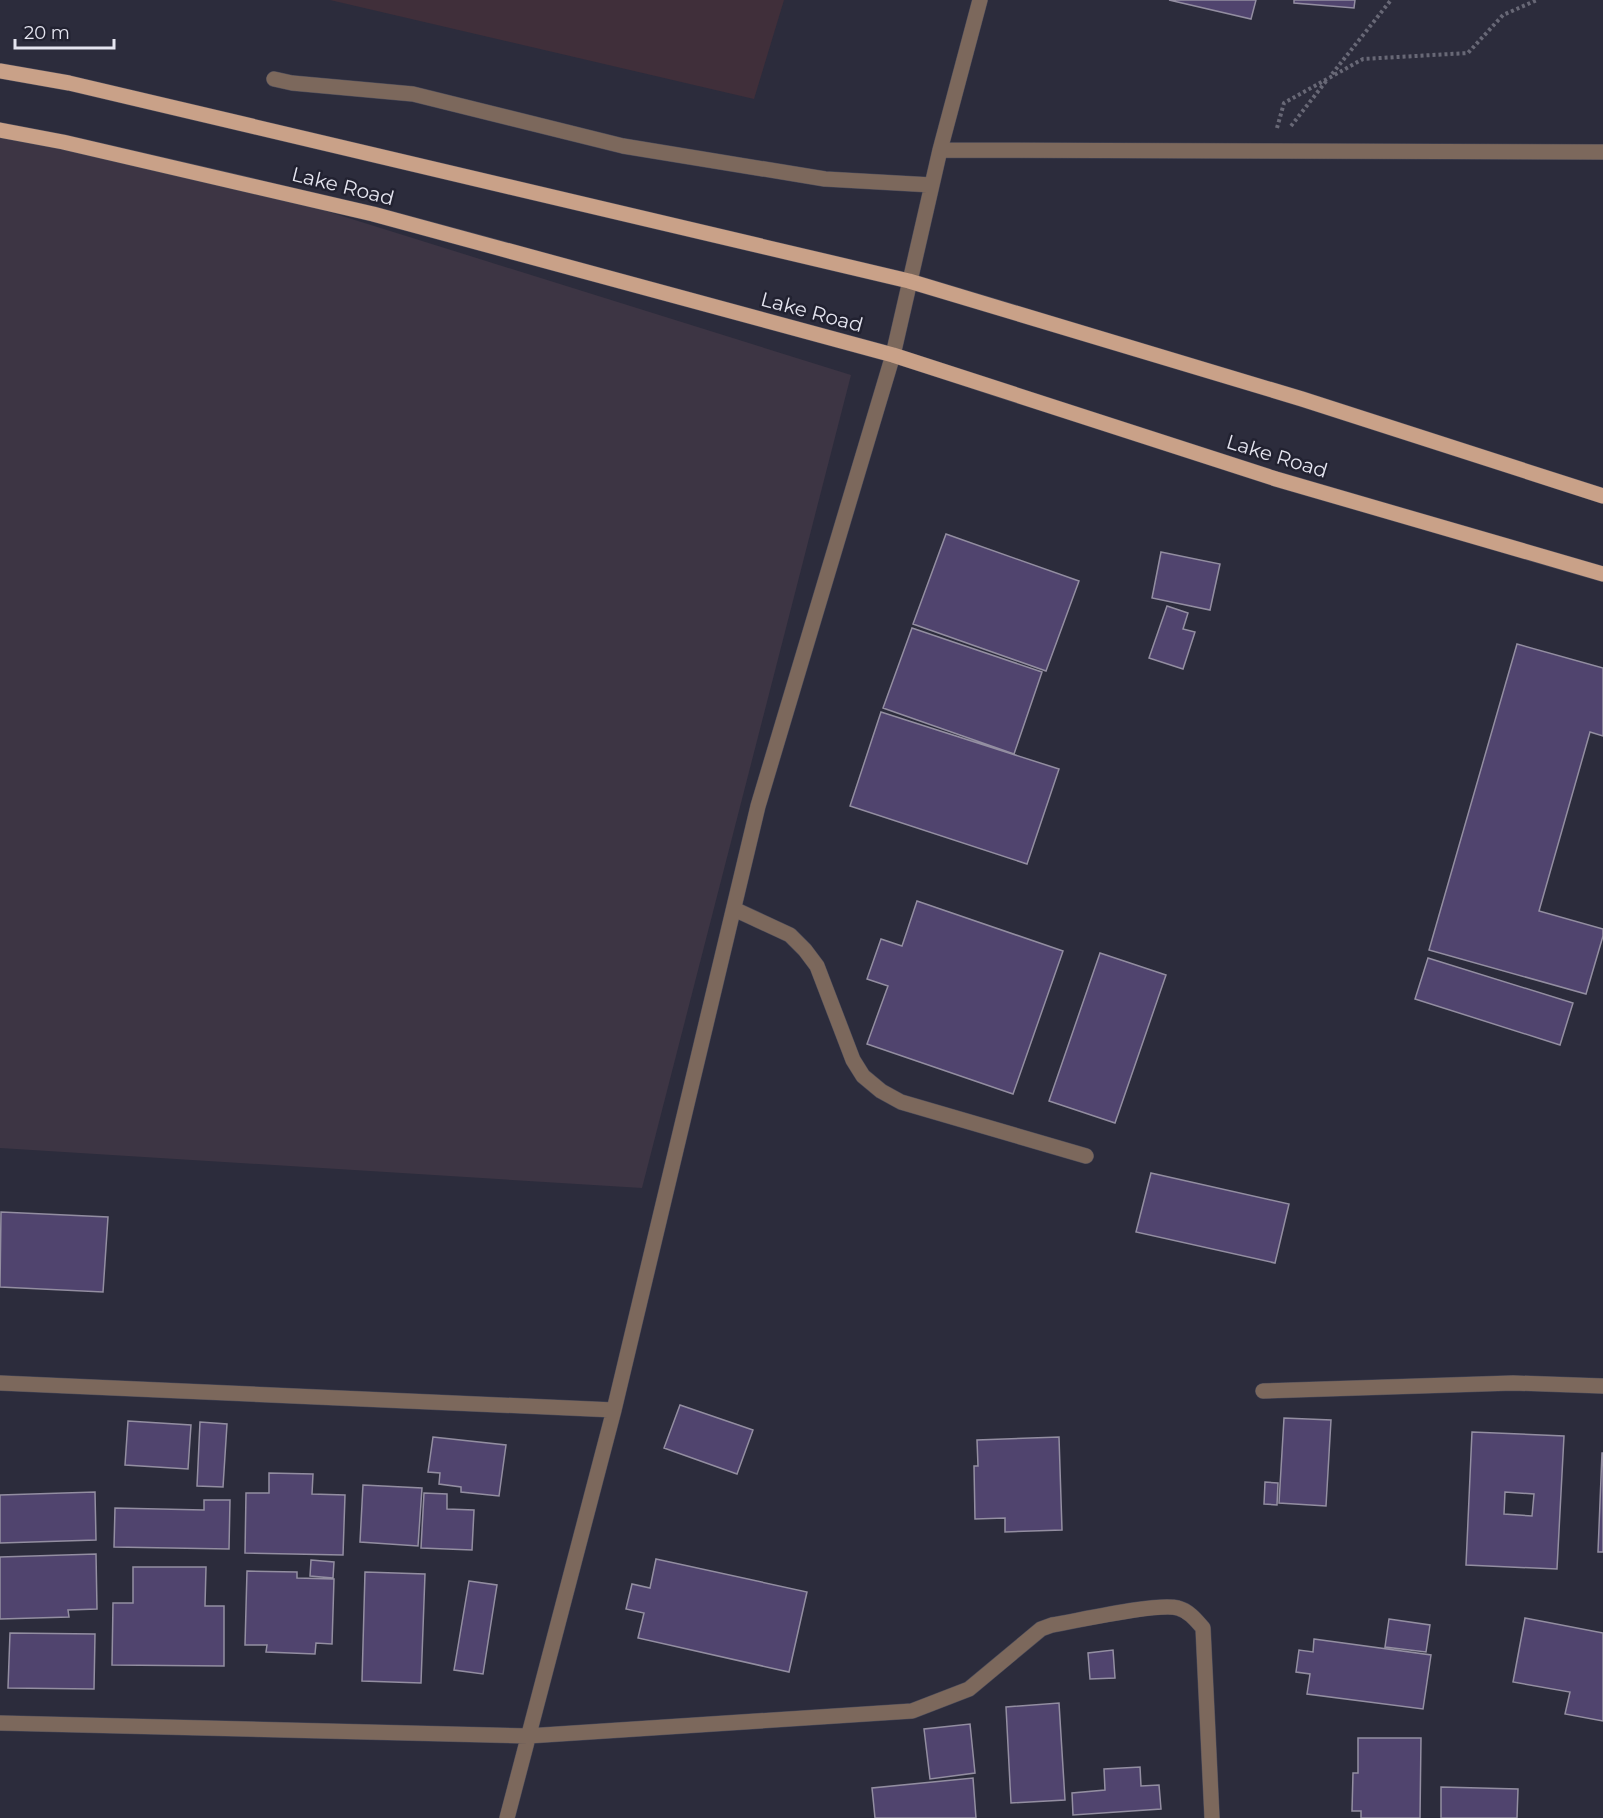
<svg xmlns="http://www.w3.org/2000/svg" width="1603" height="1818" font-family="Montserrat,sans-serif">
<rect width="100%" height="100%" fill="#2c2c3c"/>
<path fill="#402f3a" d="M 330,0 L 784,0 L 754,99 Z"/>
<path fill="#3d3544" d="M 0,136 L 227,180 L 851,375 L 642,1188 L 0,1148 Z"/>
<path fill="#50446e" stroke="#938ea1" stroke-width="1.5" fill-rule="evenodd" d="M 1169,0 L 1256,0 L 1251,19 Z
M 1294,0 L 1355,0 L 1354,8 L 1294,3 Z
M 946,534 L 1079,581 L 1046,671 L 913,624 Z
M 1161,552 L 1220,564 L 1210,610 L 1152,598 Z
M 1167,606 L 1188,613 L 1183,629 L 1195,632 L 1183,669 L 1149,658 Z
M 912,628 L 1042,672 L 1014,754 L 883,708 Z
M 1517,644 L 1603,668 L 1603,736 L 1590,732 L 1539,911 L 1603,929 L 1603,936 L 1586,994 L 1429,950 Z
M 881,712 L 1059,769 L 1027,864 L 850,806 Z
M 917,901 L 1063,951 L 1013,1094 L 867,1044 L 888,986 L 867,979 L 881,939 L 902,946 Z
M 1100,953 L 1166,975 L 1115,1123 L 1049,1101 Z
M 1428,958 L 1573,1003 L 1560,1045 L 1415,999 Z
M 1151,1173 L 1289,1204 L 1275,1263 L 1136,1232 Z
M 1,1212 L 108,1217 L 103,1292 L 0,1287 Z
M 680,1405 L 753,1430 L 737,1474 L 664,1448 Z
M 1284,1418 L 1331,1420 L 1326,1506 L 1279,1503 Z
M 128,1421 L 191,1425 L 188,1469 L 125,1465 Z
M 200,1422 L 227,1424 L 223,1487 L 197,1486 Z
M 1472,1432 L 1564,1436 L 1557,1569 L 1466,1565 ZM 1505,1492 L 1534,1494 L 1532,1516 L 1504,1514 Z
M 433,1437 L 506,1445 L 499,1496 L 461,1492 L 461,1487 L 439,1484 L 440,1473 L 428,1472 Z
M 1059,1437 L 1062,1530 L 1005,1532 L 1005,1518 L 975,1519 L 974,1466 L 978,1466 L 977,1440 Z
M 1602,1453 L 1603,1453 L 1603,1552 L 1598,1552 Z
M 269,1473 L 313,1474 L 312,1494 L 345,1495 L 343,1555 L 245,1553 L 246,1493 L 269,1493 Z
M 1265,1482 L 1278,1483 L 1277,1505 L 1264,1504 Z
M 363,1485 L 422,1488 L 418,1546 L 360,1542 Z
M 95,1492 L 96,1540 L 0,1543 L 0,1495 Z
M 424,1493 L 447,1494 L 447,1509 L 474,1510 L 472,1550 L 421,1548 Z
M 204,1500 L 230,1500 L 229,1549 L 114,1547 L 115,1508 L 204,1510 Z
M 96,1554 L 97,1609 L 68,1610 L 69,1617 L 0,1619 L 0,1557 Z
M 656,1559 L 807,1592 L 789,1672 L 638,1638 L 644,1613 L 626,1609 L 632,1584 L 650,1588 Z
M 311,1560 L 334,1562 L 333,1578 L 310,1576 Z
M 133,1567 L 206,1567 L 205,1606 L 224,1606 L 224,1666 L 112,1665 L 113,1603 L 133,1603 Z
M 247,1571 L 297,1572 L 297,1578 L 334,1579 L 332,1644 L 316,1643 L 315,1654 L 266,1652 L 267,1645 L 245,1645 Z
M 365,1572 L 425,1574 L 421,1683 L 362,1681 Z
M 469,1581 L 497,1585 L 483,1674 L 454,1670 Z
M 1525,1618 L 1603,1633 L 1603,1721 L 1565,1714 L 1570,1692 L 1513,1682 Z
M 1389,1619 L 1430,1625 L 1426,1652 L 1385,1647 Z
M 10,1633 L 95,1634 L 94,1689 L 8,1688 Z
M 1314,1639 L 1431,1655 L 1423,1709 L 1307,1694 L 1310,1674 L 1296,1672 L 1299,1650 L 1313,1652 Z
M 1113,1650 L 1115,1678 L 1090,1679 L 1088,1653 Z
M 1059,1703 L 1065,1800 L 1011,1803 L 1006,1707 Z
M 970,1724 L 975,1773 L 930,1779 L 924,1729 Z
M 1358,1738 L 1421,1738 L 1420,1818 L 1361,1818 L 1361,1811 L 1352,1811 L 1353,1773 L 1358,1773 Z
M 1140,1767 L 1141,1786 L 1159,1785 L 1161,1809 L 1073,1815 L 1072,1793 L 1105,1790 L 1104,1769 Z
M 973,1778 L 976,1818 L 875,1818 L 872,1788 Z
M 1441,1787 L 1518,1789 L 1517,1818 L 1441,1818 Z"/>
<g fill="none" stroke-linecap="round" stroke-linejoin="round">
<defs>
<path id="minor" d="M 274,79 L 292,83 L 413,94 L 623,146 L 825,179 L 932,185
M 940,150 L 1603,152
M 734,909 L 790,935 L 805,950 L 817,966 L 853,1060 L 863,1076 L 881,1091 L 901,1102 L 1086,1156
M 0,1383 L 614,1410
M 1263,1391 L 1513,1383 L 1603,1386
M 0,1723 L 528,1736 L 912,1711 L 969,1689 L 1041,1629 L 1052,1625 C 1077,1621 1158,1602 1178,1608 C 1189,1611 1196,1620 1203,1628 L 1212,1818
M 507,1818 L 614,1410 L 758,806 L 893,355 L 940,150 L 980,0"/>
<path id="major" d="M 0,71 L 69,83 L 909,281 L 1302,399 L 1603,496
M 0,130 L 63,142 L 373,214 L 893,355 L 1276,479 L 1603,574"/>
</defs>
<use href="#minor" stroke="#4a4a59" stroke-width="16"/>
<use href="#major" stroke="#4a4a59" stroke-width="16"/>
<path stroke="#686876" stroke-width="4" stroke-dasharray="3 3" stroke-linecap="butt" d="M 1332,74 L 1391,0
M 1291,126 L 1327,80
M 1277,128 L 1284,103 L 1363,59 L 1468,53 L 1503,15 L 1537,0"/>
<use href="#minor" stroke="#7c685c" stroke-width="15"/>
<use href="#major" stroke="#c9a188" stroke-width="15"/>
</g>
<g text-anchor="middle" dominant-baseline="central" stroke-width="5" stroke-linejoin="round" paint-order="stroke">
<g font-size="20" fill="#e5e5f0" stroke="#222231">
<text transform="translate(343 186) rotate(14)">Lake Road</text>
<text transform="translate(812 312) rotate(15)">Lake Road</text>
<text transform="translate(1277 456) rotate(17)">Lake Road</text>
</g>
</g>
<path d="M15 39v9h99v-9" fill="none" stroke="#e5e5f0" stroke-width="3"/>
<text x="24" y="39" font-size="18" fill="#e5e5f0" stroke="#222231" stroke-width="4.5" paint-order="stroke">20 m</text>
</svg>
